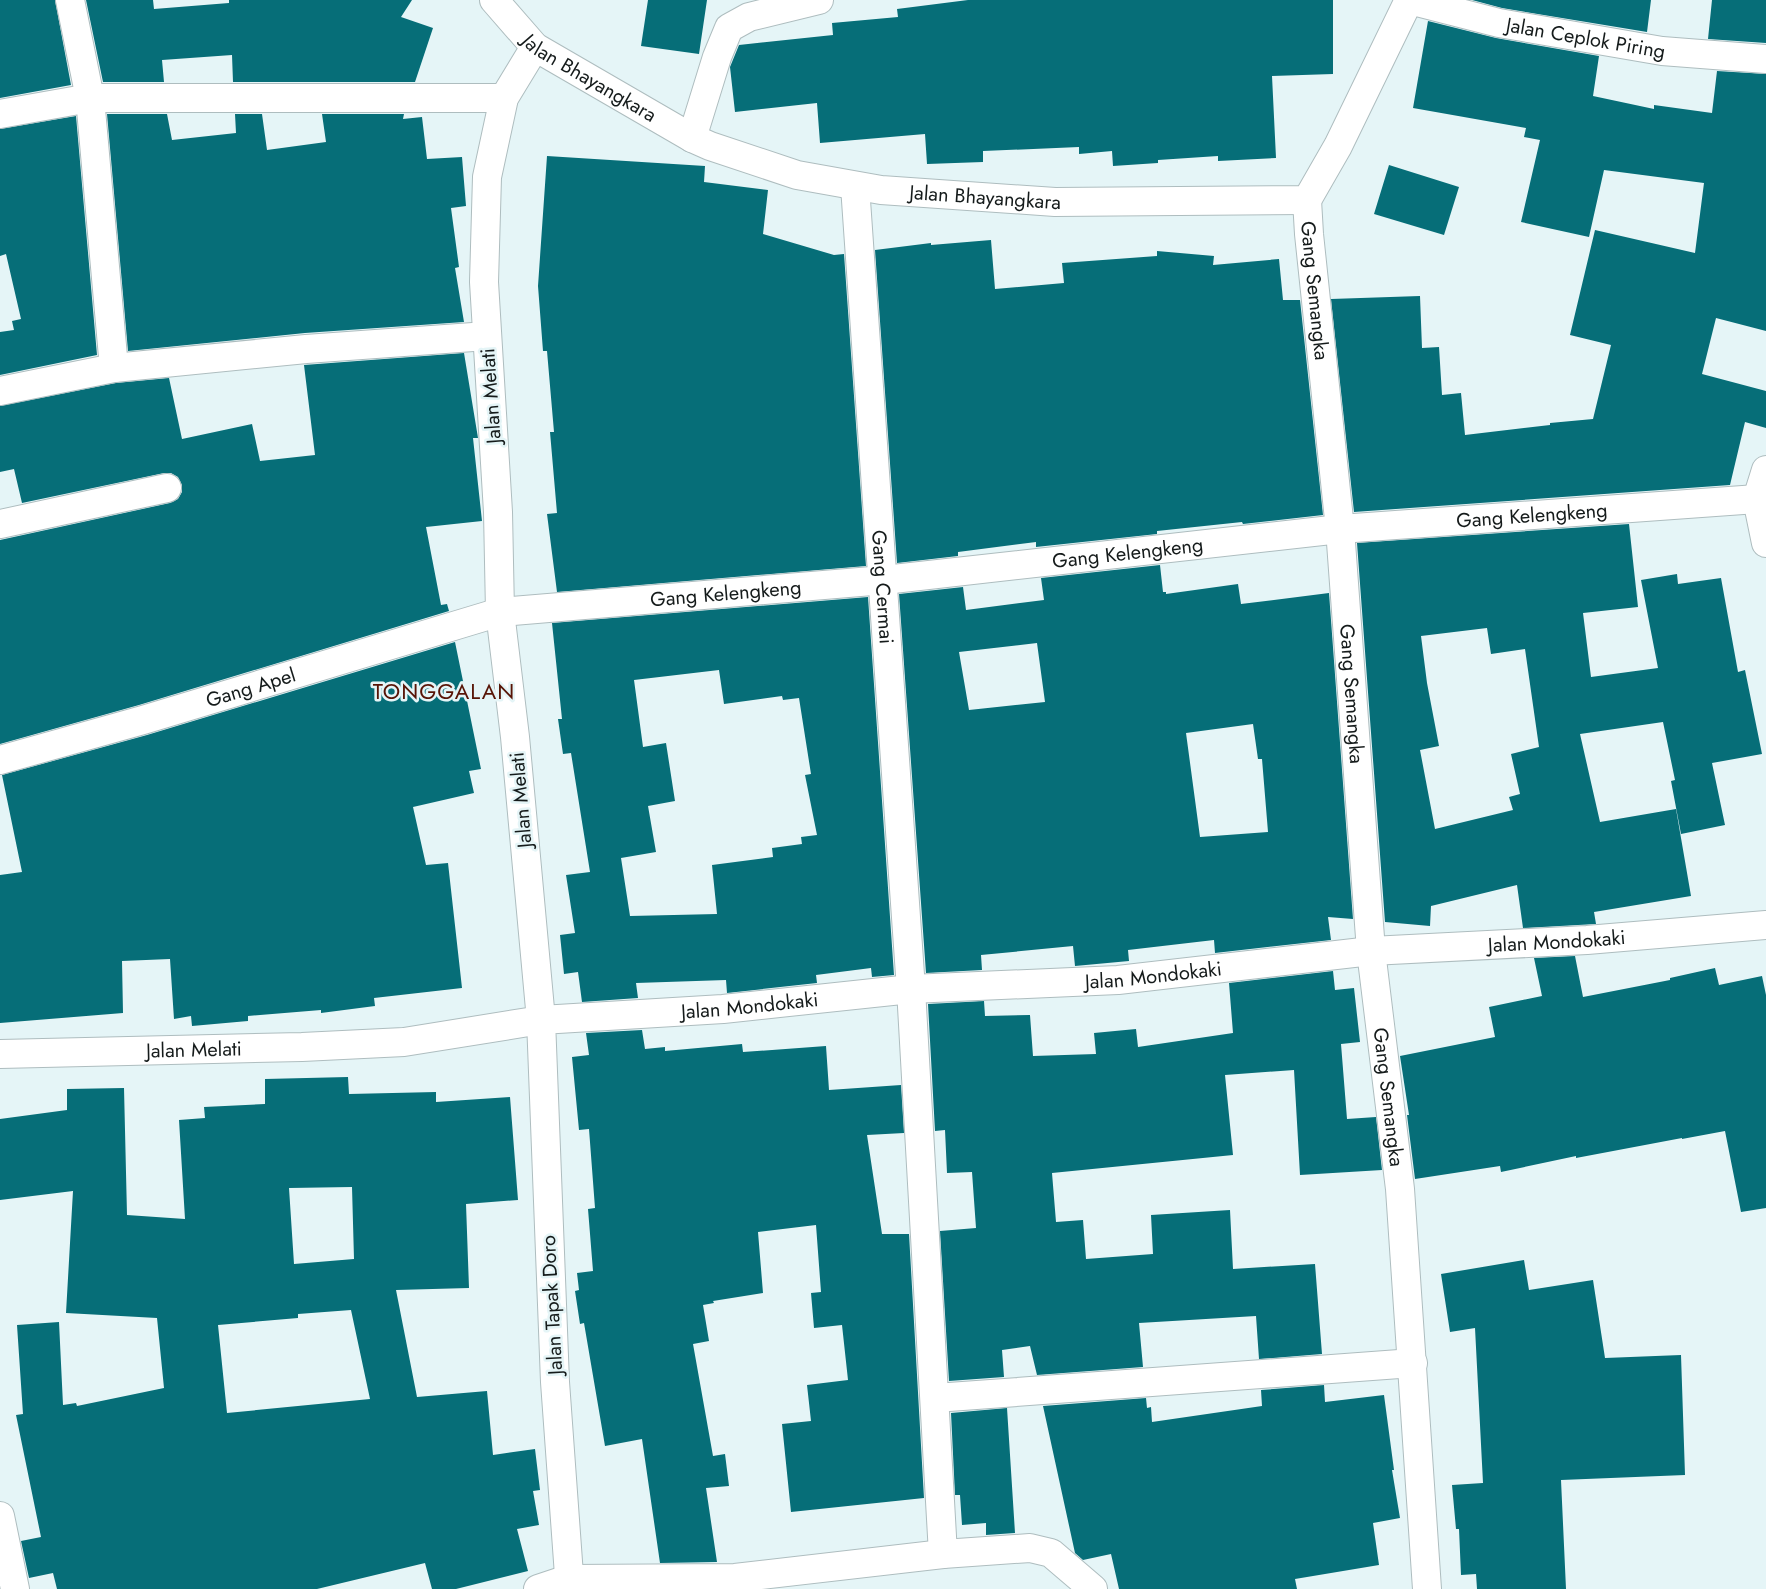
<svg xmlns="http://www.w3.org/2000/svg" width="1766" height="1589" font-family="Jost,sans-serif">
<rect width="100%" height="100%" fill="#e5f5f7"/>
<path fill="#066e78" fill-rule="evenodd" d="M 0,0 L 55,0 L 71,85 L 0,98 Z
M 86,0 L 153,0 L 154,9 L 229,3 L 229,0 L 412,0 L 401,17 L 433,28 L 415,82 L 233,82 L 232,55 L 162,60 L 164,82 L 103,82 Z
M 648,0 L 707,0 L 699,54 L 641,46 Z
M 968,0 L 1333,0 L 1333,74 L 1272,76 L 1276,158 L 1218,161 L 1218,156 L 1158,160 L 1158,163 L 1113,166 L 1112,151 L 1079,154 L 1079,147 L 983,151 L 983,162 L 927,164 L 925,134 L 820,143 L 817,103 L 735,112 L 730,67 L 739,45 L 833,35 L 832,23 L 898,17 L 897,9 Z
M 1472,0 L 1651,0 L 1647,32 L 1502,8 Z
M 1712,0 L 1766,0 L 1766,43 L 1708,39 Z
M 1428,21 L 1496,38 L 1599,56 L 1593,96 L 1654,109 L 1654,105 L 1712,113 L 1717,71 L 1766,74 L 1766,331 L 1716,318 L 1702,374 L 1766,391 L 1766,428 L 1745,422 L 1730,485 L 1354,512 L 1331,299 L 1420,296 L 1422,348 L 1439,347 L 1442,395 L 1461,393 L 1465,435 L 1550,425 L 1550,423 L 1593,419 L 1611,345 L 1570,335 L 1595,230 L 1695,253 L 1704,183 L 1604,170 L 1589,237 L 1521,222 L 1540,140 L 1524,137 L 1526,128 L 1413,108 Z
M 107,114 L 167,114 L 172,140 L 236,133 L 235,114 L 262,114 L 267,150 L 326,142 L 322,114 L 404,114 L 403,119 L 422,117 L 427,159 L 462,157 L 466,206 L 451,208 L 459,267 L 455,268 L 464,322 L 305,333 L 128,351 Z
M 76,116 L 97,355 L 0,375 L 0,332 L 14,330 L 12,321 L 21,319 L 6,254 L 0,256 L 0,129 Z
M 547,156 L 705,166 L 704,182 L 768,190 L 763,234 L 834,255 L 844,254 L 866,566 L 557,592 L 547,514 L 557,513 L 550,432 L 554,432 L 547,351 L 543,351 L 538,286 Z
M 1389,165 L 1459,187 L 1444,235 L 1374,214 Z
M 991,240 L 995,289 L 1064,283 L 1062,263 L 1157,256 L 1157,251 L 1214,256 L 1213,265 L 1279,259 L 1283,300 L 1300,300 L 1323,515 L 1243,524 L 1242,522 L 1157,531 L 1157,534 L 1036,547 L 1036,542 L 958,552 L 958,556 L 897,563 L 875,250 L 931,243 L 931,245 Z
M 464,353 L 478,438 L 473,438 L 482,521 L 426,527 L 441,605 L 447,604 L 449,611 L 139,705 L 0,744 L 0,540 L 170,503 L 178,499 L 182,492 L 182,485 L 178,477 L 171,473 L 164,473 L 22,503 L 14,469 L 0,472 L 0,406 L 116,383 L 169,378 L 182,439 L 252,424 L 260,461 L 315,455 L 304,365 Z
M 1629,524 L 1638,607 L 1583,613 L 1591,677 L 1658,668 L 1641,580 L 1677,574 L 1678,584 L 1721,578 L 1738,672 L 1745,670 L 1762,754 L 1712,763 L 1725,825 L 1681,834 L 1671,781 L 1675,780 L 1663,722 L 1580,734 L 1600,822 L 1676,809 L 1691,896 L 1594,912 L 1596,924 L 1523,928 L 1517,885 L 1431,906 L 1430,926 L 1385,922 L 1357,543 ZM 1487,628 L 1491,654 L 1525,649 L 1539,747 L 1511,754 L 1520,794 L 1509,797 L 1513,810 L 1435,829 L 1420,750 L 1439,746 L 1427,683 L 1421,636 Z
M 1160,565 L 1163,592 L 1166,592 L 1166,594 L 1238,584 L 1241,604 L 1329,593 L 1353,919 L 1328,917 L 1331,940 L 1215,953 L 1214,940 L 1128,950 L 1129,961 L 1075,966 L 1073,946 L 981,955 L 982,970 L 926,973 L 899,594 L 963,587 L 966,610 L 1044,600 L 1041,578 ZM 1037,643 L 1045,702 L 969,710 L 959,652 ZM 1253,724 L 1258,759 L 1262,759 L 1268,832 L 1200,837 L 1186,733 Z
M 868,597 L 894,975 L 872,977 L 871,968 L 816,975 L 817,983 L 727,993 L 726,980 L 636,983 L 638,998 L 582,1002 L 578,972 L 564,974 L 560,935 L 575,933 L 566,875 L 590,872 L 571,753 L 563,754 L 558,719 L 562,719 L 552,623 ZM 719,670 L 724,704 L 782,696 L 783,700 L 799,698 L 811,774 L 805,775 L 817,835 L 801,837 L 802,844 L 772,848 L 773,857 L 712,865 L 717,914 L 630,916 L 621,858 L 656,852 L 648,806 L 675,801 L 666,743 L 643,747 L 634,680 Z
M 455,642 L 481,769 L 469,771 L 474,793 L 413,807 L 426,865 L 448,863 L 462,988 L 374,998 L 375,1006 L 321,1013 L 321,1010 L 248,1016 L 248,1021 L 192,1026 L 191,1016 L 174,1019 L 170,959 L 122,961 L 123,1013 L 0,1023 L 0,875 L 22,872 L 2,775 L 147,735 Z
M 1575,956 L 1583,997 L 1670,980 L 1670,978 L 1715,968 L 1719,985 L 1762,976 L 1766,995 L 1766,1208 L 1741,1212 L 1725,1131 L 1682,1139 L 1682,1138 L 1576,1158 L 1576,1156 L 1501,1172 L 1500,1166 L 1415,1179 L 1407,1115 L 1409,1115 L 1400,1056 L 1495,1037 L 1489,1007 L 1542,996 L 1534,958 Z
M 1333,971 L 1335,990 L 1354,988 L 1360,1042 L 1341,1044 L 1347,1119 L 1376,1117 L 1382,1170 L 1300,1175 L 1294,1070 L 1225,1075 L 1233,1155 L 1052,1173 L 1056,1222 L 1083,1220 L 1086,1259 L 1153,1254 L 1151,1215 L 1230,1210 L 1233,1269 L 1315,1264 L 1322,1354 L 1259,1359 L 1256,1316 L 1139,1323 L 1143,1367 L 1037,1375 L 1030,1346 L 1002,1350 L 1004,1377 L 949,1381 L 940,1231 L 976,1228 L 972,1172 L 947,1173 L 945,1130 L 935,1131 L 928,1004 L 984,1001 L 985,1016 L 1030,1015 L 1033,1056 L 1096,1054 L 1094,1033 L 1136,1029 L 1138,1047 L 1233,1033 L 1229,983 Z
M 642,1030 L 645,1049 L 665,1047 L 665,1051 L 742,1044 L 743,1052 L 826,1046 L 829,1090 L 901,1085 L 904,1133 L 867,1135 L 882,1234 L 909,1234 L 924,1498 L 791,1512 L 782,1424 L 811,1421 L 807,1385 L 848,1380 L 842,1325 L 814,1328 L 811,1293 L 821,1292 L 816,1225 L 758,1232 L 763,1293 L 713,1301 L 714,1303 L 703,1305 L 709,1341 L 693,1344 L 713,1456 L 725,1454 L 729,1486 L 706,1488 L 717,1562 L 660,1563 L 642,1439 L 605,1446 L 584,1323 L 580,1324 L 575,1291 L 579,1290 L 577,1273 L 593,1271 L 588,1209 L 595,1208 L 589,1129 L 579,1130 L 572,1057 L 589,1055 L 586,1033 Z
M 348,1077 L 349,1094 L 436,1092 L 436,1102 L 510,1097 L 518,1200 L 466,1204 L 469,1288 L 396,1290 L 417,1397 L 487,1391 L 493,1455 L 535,1449 L 540,1490 L 533,1491 L 539,1525 L 517,1529 L 528,1571 L 456,1589 L 432,1589 L 425,1563 L 317,1589 L 57,1589 L 53,1573 L 29,1578 L 21,1541 L 41,1537 L 16,1415 L 23,1414 L 17,1325 L 59,1322 L 63,1405 L 76,1403 L 77,1406 L 164,1388 L 157,1318 L 66,1313 L 73,1191 L 0,1200 L 0,1119 L 67,1110 L 67,1089 L 124,1088 L 127,1215 L 185,1219 L 179,1120 L 205,1118 L 204,1107 L 265,1104 L 265,1079 ZM 352,1187 L 354,1259 L 294,1264 L 289,1188 ZM 351,1310 L 370,1399 L 227,1413 L 218,1325 L 298,1318 L 298,1314 Z
M 1524,1260 L 1529,1290 L 1593,1280 L 1605,1358 L 1681,1355 L 1685,1475 L 1561,1480 L 1566,1589 L 1477,1589 L 1476,1574 L 1461,1575 L 1459,1529 L 1456,1529 L 1452,1485 L 1483,1483 L 1475,1328 L 1450,1332 L 1441,1274 Z
M 1324,1385 L 1325,1402 L 1384,1395 L 1394,1470 L 1392,1470 L 1400,1518 L 1373,1523 L 1379,1565 L 1295,1579 L 1297,1589 L 1119,1589 L 1111,1554 L 1083,1560 L 1075,1553 L 1043,1406 L 1146,1398 L 1147,1408 L 1151,1407 L 1152,1422 L 1262,1406 L 1261,1390 Z
M 1007,1408 L 1015,1533 L 986,1535 L 986,1523 L 962,1525 L 960,1495 L 955,1495 L 951,1413 Z"/>
<g fill="none" stroke-linecap="round" stroke-linejoin="round">
<defs>
<g id="street">
<path d="M 70,0 L 90,98 L 114,368"/>
<path id="s1" d="M 1409,0 L 1499,23 L 1662,51 L 1766,59"/>
<path d="M 0,114 L 90,98 L 504,98"/>
<path d="M 692,138 L 717,57 L 729,28 L 749,17 L 819,0"/>
<path id="s2" d="M 855,186 L 911,989 L 943,1554"/>
<path id="s3" d="M 1307,200 L 1309,234 L 1340,529 L 1371,951 L 1400,1189 L 1427,1589"/>
<path d="M 0,391 L 114,368 L 306,349 L 487,336"/>
<path d="M 1766,470 L 1757,499 L 1766,543"/>
<path d="M 0,524 L 167,488"/>
<path id="s4" d="M 0,760 L 143,720 L 500,612 L 884,580 L 1340,529 L 1757,499"/>
<path d="M 935,1398 L 1413,1363"/>
<path d="M 0,1516 L 15,1589"/>
<path d="M 538,1589 L 568,1579 L 735,1578 L 943,1554 L 1030,1548 L 1051,1553 L 1093,1589"/>
<path id="s5" d="M 570,1589 L 555,1382 L 541,1020 L 723,1009 L 911,989 L 1118,980 L 1371,951 L 1587,940 L 1766,925"/>
</g>
<g id="secondary">
<path id="s6" d="M 494,0 L 535,47 L 692,138 L 710,146 L 797,175 L 881,190 L 1055,202 L 1307,200 L 1338,146 L 1409,0"/>
<path id="s7" d="M 0,1054 L 302,1047 L 404,1042 L 541,1020 L 515,737 L 500,612 L 498,512 L 484,282 L 487,177 L 504,98 L 535,47"/>
</g>
</defs>
<use href="#street" stroke="#aebdbf" stroke-width="30"/>
<use href="#secondary" stroke="#aebdbf" stroke-width="30"/>
<use href="#street" stroke="#fff" stroke-width="28"/>
<use href="#secondary" stroke="#fff" stroke-width="28"/>
</g>
<g text-anchor="middle" dominant-baseline="central" stroke-width="5" stroke-linejoin="round" paint-order="stroke">
<g font-size="20" fill="#151b1b" stroke="#e5f5f7">
<text stroke="none"><textPath href="#s1" startOffset="181">Jalan Ceplok Piring</textPath></text>
<text stroke="none"><textPath href="#s6" startOffset="125">Jalan Bhayangkara</textPath></text>
<text stroke="none"><textPath href="#s6" startOffset="545">Jalan Bhayangkara</textPath></text>
<text stroke="none"><textPath href="#s3" startOffset="91">Gang Semangka</textPath></text>
<text transform="translate(491 396) rotate(-94)">Jalan Melati</text>
<text stroke="none"><textPath href="#s4" startOffset="1558">Gang Kelengkeng</textPath></text>
<text stroke="none"><textPath href="#s4" startOffset="1152">Gang Kelengkeng</textPath></text>
<text stroke="none"><textPath href="#s2" startOffset="402">Gang Cermai</textPath></text>
<text stroke="none"><textPath href="#s4" startOffset="748">Gang Kelengkeng</textPath></text>
<text stroke="none"><textPath href="#s4" startOffset="261">Gang Apel</textPath></text>
<text stroke="none"><textPath href="#s3" startOffset="496">Gang Semangka</textPath></text>
<text transform="translate(521 800) rotate(-95)">Jalan Melati</text>
<text stroke="none"><textPath href="#s5" startOffset="1589">Jalan Mondokaki</textPath></text>
<text stroke="none"><textPath href="#s5" startOffset="1184">Jalan Mondokaki</textPath></text>
<text stroke="none"><textPath href="#s5" startOffset="779">Jalan Mondokaki</textPath></text>
<text stroke="none"><textPath href="#s7" startOffset="194">Jalan Melati</textPath></text>
<text stroke="none"><textPath href="#s3" startOffset="901">Gang Semangka</textPath></text>
<text transform="translate(552 1305) rotate(-93)">Jalan Tapak Doro</text>
</g>
<g font-size="22" letter-spacing="1" fill="#571406" stroke="#e5f5f7">
<text x="444" y="691">TONGGALAN</text>
</g>
</g>
</svg>
